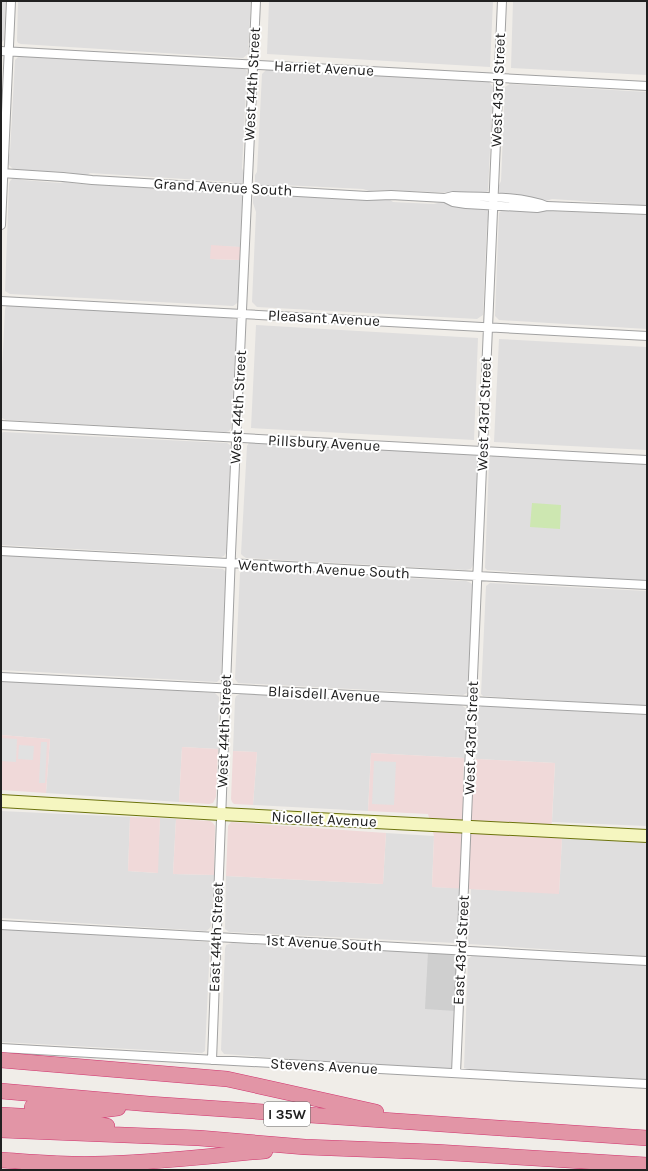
<svg xmlns="http://www.w3.org/2000/svg" width="648" height="1171" font-family="Karla,sans-serif">
<rect width="100%" height="100%" fill="#f0ede8"/>
<path fill="#dfdede" d="M 1,1 L 6,1 L 4,40 L 1,43 Z
M 18,1 L 251,1 L 248,54 L 243,58 L 21,44 L 18,43 L 17,41 Z
M 269,1 L 493,1 L 490,67 L 267,54 Z
M 513,1 L 647,1 L 647,75 L 511,68 Z
M 21,56 L 244,68 L 247,71 L 242,168 L 245,176 L 246,180 L 241,184 L 235,184 L 232,182 L 90,173 L 86,176 L 67,172 L 14,170 L 8,164 L 8,159 L 10,152 L 15,60 L 18,57 Z
M 267,69 L 489,82 L 493,87 L 488,191 L 484,194 L 384,190 L 369,191 L 363,189 L 283,185 L 279,186 L 257,185 L 255,182 L 255,175 L 257,172 L 262,74 Z
M 510,84 L 647,92 L 647,205 L 632,206 L 627,204 L 552,199 L 546,201 L 523,197 L 502,196 L 499,192 L 499,185 L 501,181 L 505,87 Z
M 13,178 L 17,178 L 23,180 L 60,183 L 64,182 L 80,184 L 241,193 L 244,195 L 244,204 L 242,207 L 240,247 L 211,246 L 211,259 L 240,260 L 238,302 L 236,304 L 233,306 L 10,294 L 5,291 L 9,184 L 10,181 Z
M 257,194 L 369,200 L 389,199 L 393,202 L 434,204 L 442,202 L 468,207 L 486,208 L 489,211 L 489,218 L 487,224 L 483,315 L 477,319 L 257,307 L 252,302 L 256,212 L 253,203 L 253,197 Z
M 503,209 L 647,215 L 647,329 L 499,320 L 495,316 L 499,213 Z
M 10,305 L 232,318 L 236,320 L 237,322 L 231,428 L 229,431 L 226,432 L 6,420 L 2,418 L 1,391 L 5,309 L 6,306 Z
M 256,325 L 478,338 L 474,440 L 251,428 Z
M 499,339 L 647,347 L 647,450 L 494,442 Z
M 4,432 L 227,443 L 230,445 L 231,448 L 226,553 L 224,556 L 221,557 L 1,545 L 1,433 Z
M 252,442 L 478,454 L 479,456 L 473,565 L 471,569 L 466,570 L 246,558 L 243,556 L 241,554 L 247,446 L 249,443 Z
M 493,456 L 647,464 L 647,582 L 487,570 L 485,568 L 489,461 L 490,457 Z
M 1,555 L 223,569 L 226,572 L 221,678 L 217,682 L 1,670 Z
M 243,570 L 466,581 L 471,583 L 473,586 L 467,693 L 463,695 L 238,683 L 235,679 L 240,573 Z
M 490,583 L 647,591 L 647,706 L 483,696 L 481,694 L 486,586 Z
M 1,680 L 215,693 L 219,697 L 218,749 L 182,747 L 179,802 L 46,793 L 50,739 L 1,735 Z
M 242,693 L 461,705 L 467,709 L 464,758 L 371,753 L 368,811 L 253,805 L 257,752 L 233,751 L 235,699 L 236,696 Z
M 482,706 L 647,715 L 647,826 L 552,822 L 555,763 L 476,759 L 477,713 L 479,708 Z
M 1,811 L 130,817 L 128,871 L 157,873 L 160,818 L 176,819 L 173,874 L 214,875 L 211,926 L 209,929 L 206,931 L 1,918 Z
M 386,833 L 434,836 L 432,887 L 460,888 L 457,939 L 455,943 L 229,932 L 225,929 L 226,876 L 383,884 Z
M 562,838 L 647,843 L 647,956 L 469,944 L 468,942 L 471,889 L 559,893 Z
M 1,928 L 208,942 L 210,945 L 205,1051 L 202,1053 L 1,1042 Z
M 232,943 L 428,952 L 455,1011 L 453,1065 L 451,1068 L 447,1070 L 224,1054 L 221,1050 L 225,949 L 226,945 Z
M 473,955 L 647,965 L 647,1079 L 467,1069 L 464,1068 L 468,959 Z"/>
<path fill="#f0d9d9" d="M 211,245 L 240,247 L 240,260 L 210,259 Z
M 1,735 L 50,739 L 46,793 L 1,790 Z
M 182,747 L 218,749 L 216,797 L 213,803 L 209,804 L 179,802 Z
M 233,751 L 257,752 L 253,805 L 234,804 L 232,802 L 231,799 Z
M 371,753 L 464,758 L 463,786 L 476,786 L 476,759 L 555,763 L 551,837 L 562,838 L 559,894 L 432,887 L 434,836 L 428,814 L 368,811 Z
M 130,817 L 160,818 L 158,873 L 128,871 Z
M 176,819 L 210,821 L 213,823 L 215,826 L 214,875 L 173,874 Z
M 231,822 L 386,833 L 383,884 L 226,876 L 228,826 Z"/>
<path fill="#cfcfcf" d="M 428,952 L 451,953 L 455,955 L 457,958 L 455,1011 L 425,1009 Z"/>
<path fill="#cde7b1" d="M 532,503 L 561,505 L 560,529 L 530,527 Z"/>
<path fill="#e1e1e1" d="M 1,738 L 17,739 L 16,762 L 1,761 Z
M 41,742 L 47,742 L 45,783 L 39,783 Z
M 19,745 L 34,746 L 33,760 L 18,759 Z
M 374,761 L 396,762 L 394,805 L 372,804 Z"/>
<g fill="none" stroke-linecap="round" stroke-linejoin="round">
<defs>
<path id="street" d="M 1,51 L 647,86
M 1,173 L 63,177 L 92,180 L 367,196 L 391,195 L 445,198 L 453,202 L 466,204 L 537,208 L 547,206 L 647,210
M 445,198 L 453,196 C 479,197 523,196 546,206
M 1,225 L 11,1
M 1,301 L 647,336
M 1,425 L 647,460
M 1,551 L 647,585
M 1,677 L 647,710
M 1,925 L 647,961
M 1,1048 L 647,1084
M 212,1060 L 231,553 L 256,1
M 456,1073 L 502,1"/>
<path id="secondary" d="M 1,801 L 221,814 L 647,836"/>
<path id="highway" d="M 1,1060 L 227,1079 L 376,1112
M 1,1091 L 149,1104 L 647,1138
M 32,1107 L 94,1111 L 118,1108
M 1,1115 L 39,1117 L 107,1126
M 1,1130 L 199,1138 L 305,1147 L 436,1152 L 647,1165
M 1,1160 C 32,1162 64,1165 95,1164 C 152,1163 209,1156 265,1151"/>
</defs>
<use href="#street" stroke="#a2a2a2" stroke-width="10"/>
<use href="#secondary" stroke="#6c730c" stroke-width="14"/>
<use href="#highway" stroke="#d1336e" stroke-width="16"/>
<use href="#street" stroke="#fff" stroke-width="8"/>
<use href="#secondary" stroke="#f5f6c0" stroke-width="12"/>
<use href="#highway" stroke="#e295a6" stroke-width="15"/>
</g>
<g text-anchor="middle" dominant-baseline="central" stroke-width="4" stroke-linejoin="round" paint-order="stroke">
<rect fill="#fff" stroke="#646464" stroke-width="1" x="264" y="1102" width="46" height="24" rx="3"/>
<g font-size="14" font-weight="bold" fill="#212121">
<text x="287" y="1114">I 35W</text>
</g>
<g font-size="15" fill="#212121" stroke="#fff">
<text transform="translate(324 68) rotate(3)">Harriet Avenue</text>
<text transform="translate(252 84) rotate(-87)">West 44th Street</text>
<text transform="translate(498 90) rotate(-88)">West 43rd Street</text>
<text transform="translate(223 187) rotate(3)">Grand Avenue South</text>
<text transform="translate(324 318) rotate(3)">Pleasant Avenue</text>
<text transform="translate(238 407) rotate(-87)">West 44th Street</text>
<text transform="translate(484 414) rotate(-88)">West 43rd Street</text>
<text transform="translate(324 443) rotate(3)">Pillsbury Avenue</text>
<text transform="translate(324 569) rotate(3)">Wentworth Avenue South</text>
<text transform="translate(324 694) rotate(3)">Blaisdell Avenue</text>
<text transform="translate(224 731) rotate(-88)">West 44th Street</text>
<text transform="translate(471 738) rotate(-88)">West 43rd Street</text>
<text transform="translate(324 819) rotate(3)">Nicollet Avenue</text>
<text transform="translate(216 937) rotate(-88)">East 44th Street</text>
<text transform="translate(324 943) rotate(3)">1st Avenue South</text>
<text transform="translate(461 950) rotate(-87)">East 43rd Street</text>
<text transform="translate(324 1066) rotate(3)">Stevens Avenue</text>
</g>
</g>
<rect width="648" height="1171" fill="none" stroke="#212121" stroke-width="4"/>
</svg>
